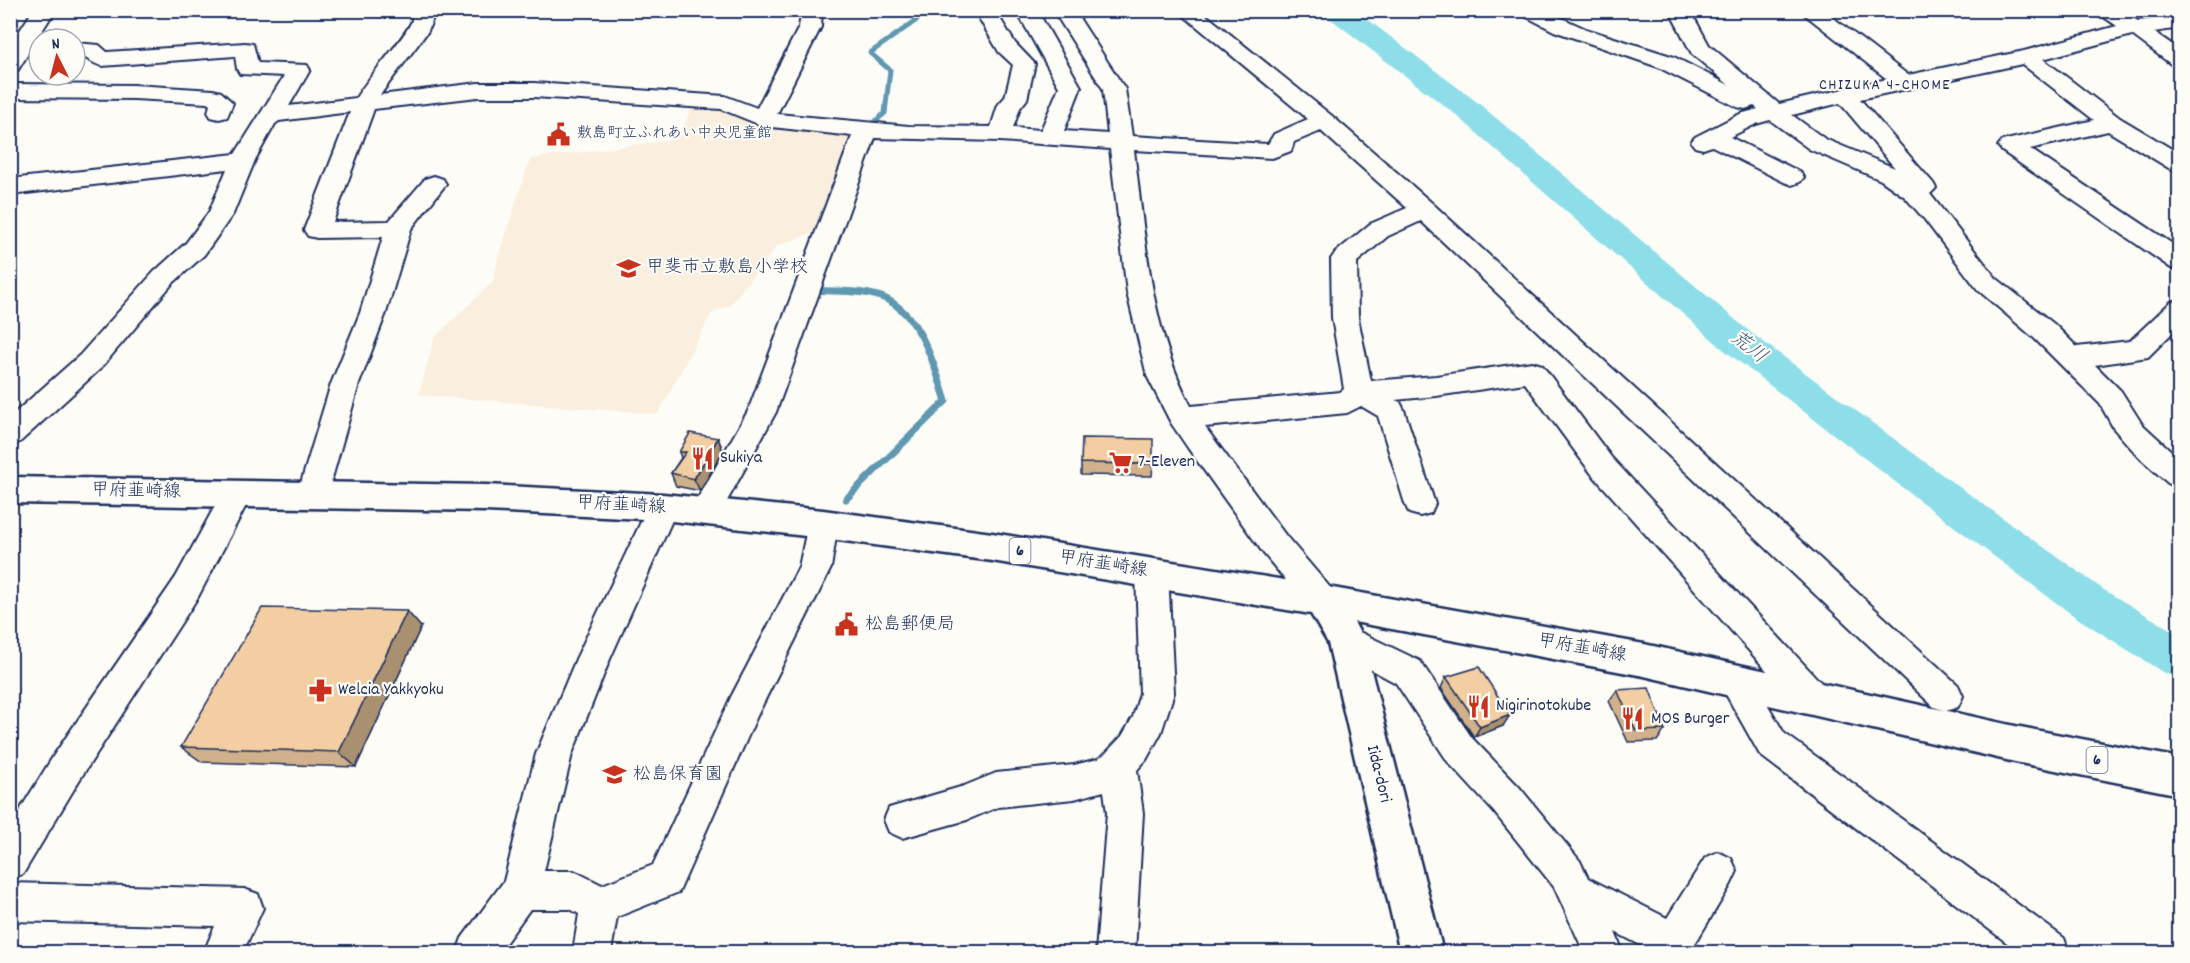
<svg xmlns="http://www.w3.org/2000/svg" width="2190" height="963" font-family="Dekko,'Klee One',sans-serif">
<rect width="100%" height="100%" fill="#fdfcf7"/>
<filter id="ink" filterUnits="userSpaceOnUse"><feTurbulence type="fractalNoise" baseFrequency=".0167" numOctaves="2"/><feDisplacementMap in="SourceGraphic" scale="12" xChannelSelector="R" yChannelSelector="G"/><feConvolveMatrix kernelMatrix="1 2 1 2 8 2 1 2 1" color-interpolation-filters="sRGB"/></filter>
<g filter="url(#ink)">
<path fill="#faeede" d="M 694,102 L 763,119 L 866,130 L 830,226 L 777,246 L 730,305 L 712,313 L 658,414 L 419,395 L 434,338 L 493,282 L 499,254 L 530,159 L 678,139 Z"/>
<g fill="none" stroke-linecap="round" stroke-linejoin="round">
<path stroke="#6098b1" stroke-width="5" d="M 866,129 L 885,113 L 890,70 L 870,53 L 931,10"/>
<path stroke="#6098b1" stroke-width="7" d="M 812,290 C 834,292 865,289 886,299 C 921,316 935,367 946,401 L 846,499"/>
<path fill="#8edee9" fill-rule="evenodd" d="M 1323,10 L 1355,10 L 1477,102 L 1750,332 L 1948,479 L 2104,590 L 2180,635 L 2180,679 L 2164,673 L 2074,616 L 1920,501 L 1724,350 L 1455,114 L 1327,16 Z"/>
<defs>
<path id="minor" d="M 33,10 L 55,10 L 18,70 L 10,71 L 10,46 Z
M 411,10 L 431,10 L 432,20 L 428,31 L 380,95 L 478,83 L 534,83 L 725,96 L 757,108 L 799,27 L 802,10 L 822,10 L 821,27 L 777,114 L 909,126 L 991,127 L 998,105 L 1005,97 L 1013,65 L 999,52 L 974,10 L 995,10 L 1015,43 L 1035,64 L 1027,99 L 1020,108 L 1013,128 L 1041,130 L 1059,87 L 1016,10 L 1037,10 L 1081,87 L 1064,131 L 1108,134 L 1103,89 L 1053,10 L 1074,10 L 1125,89 L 1132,136 L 1268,144 L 1274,134 L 1308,119 L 1177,10 L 1200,10 L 1332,116 L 1433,204 L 1958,685 L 1963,696 L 1958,707 L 1946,711 L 1934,707 L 1421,221 L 1388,236 L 1357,262 L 1358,318 L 1371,381 L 1436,376 L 1532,362 L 1542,365 L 1611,457 L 1825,687 L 1830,698 L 1825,709 L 1813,713 L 1801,709 L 1591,473 L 1525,383 L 1436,396 L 1395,400 L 1400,402 L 1404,410 L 1435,504 L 1431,513 L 1420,516 L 1409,513 L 1405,504 L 1378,416 L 1361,406 L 1347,413 L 1205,427 L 1286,536 L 1333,591 L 1338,601 L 1333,611 L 1322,615 L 1311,611 L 1264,554 L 1188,448 L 1171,423 L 1147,376 L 1127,293 L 1110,149 L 1000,141 L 875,138 L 776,412 L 716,521 L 705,524 L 694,521 L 690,512 L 748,411 L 852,136 L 763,126 L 721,109 L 534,97 L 478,97 L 374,109 L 333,222 L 389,221 L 425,179 L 434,176 L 443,179 L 446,184 L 411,229 L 386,313 L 359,384 L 327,496 L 323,505 L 312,508 L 301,505 L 297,496 L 331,384 L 360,313 L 383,237 L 317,238 L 308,236 L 304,230 L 350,112 L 279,121 L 275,124 L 255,160 L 233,214 L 204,255 L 172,284 L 100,369 L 20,442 L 10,445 L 10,417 L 80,355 L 154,272 L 186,243 L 209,212 L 227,169 L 10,195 L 10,179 L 235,154 L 284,76 L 240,74 L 237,69 L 235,56 L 102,66 C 91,63 86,56 75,55 L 75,43 L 99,45 L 107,52 L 245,43 L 253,44 L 258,63 L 307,65 L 310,70 L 289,106 L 356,98 C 366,80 409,33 412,20 C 412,17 411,14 411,10 ZM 1321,131 L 1407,208 L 1370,224 L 1335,253 L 1331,259 L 1332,318 L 1344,389 L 1340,392 L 1191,406 C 1150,329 1145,236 1134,150 L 1272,158 L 1291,151 L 1294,142 Z
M 1518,10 L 1544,10 L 1586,29 L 1674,57 L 1729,85 L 1692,54 L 1669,10 L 1690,10 L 1709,45 L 1779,104 L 1887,79 L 1799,10 L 1823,10 L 1908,75 L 2024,51 L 2117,26 L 2094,10 L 2120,10 L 2138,21 L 2180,16 L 2180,28 L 2154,32 L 2180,50 L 2180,66 L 2172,65 L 2132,35 L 2043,59 L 2120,118 L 2180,154 L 2180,172 L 2172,170 L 2108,131 L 2030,149 L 2180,249 L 2180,271 L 2171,268 L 2002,151 L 1998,146 L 2002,141 L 2094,120 L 2022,64 L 1860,99 L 1933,183 L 1936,188 L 1930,194 L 1996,278 L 2054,324 L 2077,347 L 2130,341 L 2171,302 L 2180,300 L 2180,325 L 2148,357 L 2095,365 L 2121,391 L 2142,424 L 2180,459 L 2180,488 L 2169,484 L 2140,458 L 2114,429 L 2100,404 L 2034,338 L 1978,290 L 1925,220 L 1905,197 L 1881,180 L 1809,149 L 1770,120 L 1756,124 L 1730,137 L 1800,172 L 1804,177 L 1800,182 L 1792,185 L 1784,182 L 1712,146 L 1703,149 L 1695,147 L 1691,142 L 1695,137 L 1740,114 L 1758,109 L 1754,106 L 1745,109 L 1737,107 L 1658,67 L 1554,31 L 1521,14 ZM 1840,103 L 1895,168 L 1825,139 L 1792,115 Z
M 10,84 L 134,85 L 213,90 L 221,92 L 233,103 L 227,117 L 219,119 L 211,117 L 208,112 L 210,105 L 207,103 L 134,99 L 10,98 Z
M 237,482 L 248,486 L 252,494 L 198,597 L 80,779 L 23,874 L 10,879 L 10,826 L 54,755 L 176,577 L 226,486 Z
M 663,495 L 674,498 L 678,507 L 610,659 L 572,754 L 544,871 L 574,871 L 602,885 L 653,865 L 731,697 L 799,567 L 808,524 L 812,515 L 823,512 L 834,515 L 838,524 L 831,568 L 757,716 L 679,892 L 617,917 L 611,952 L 573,952 L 579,914 L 570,909 L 530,909 L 499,952 L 457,952 L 462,938 L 504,881 L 536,754 L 576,659 L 648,507 L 652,498 Z
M 1152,559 L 1163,563 L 1168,572 L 1174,693 L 1161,733 L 1146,760 L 1137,770 L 1143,813 L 1135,952 L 1096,952 L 1107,813 L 1104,791 L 1074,799 L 998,807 L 967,820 L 902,838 L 889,832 L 884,820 L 889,808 L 964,786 L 996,773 L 1074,765 L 1098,759 L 1106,753 L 1122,736 L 1133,717 L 1140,693 L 1136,572 L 1141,563 Z
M 1345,625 L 1420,661 L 1472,738 L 1520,788 L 1580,861 L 1588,878 L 1667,918 L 1705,858 L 1718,852 L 1731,858 L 1737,871 L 1731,884 L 1690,952 L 1654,952 L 1615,932 L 1623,952 L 1584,952 L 1554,887 L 1494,812 L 1448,762 L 1396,683 L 1333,649 L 1328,639 L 1333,629 Z
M 1735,665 L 1747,669 L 1784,733 L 2064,938 L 2069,952 L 2019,952 L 1760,755 L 1718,680 L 1723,669 Z
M 10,883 L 244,889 L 258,894 L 263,908 L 243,952 L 204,952 L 215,926 L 10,921 Z"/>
<path id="major" d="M 10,477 L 486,485 L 663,494 L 823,510 L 992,533 L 1322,586 L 1644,644 L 2015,726 L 2180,758 L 2180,795 L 2015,762 L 1644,676 L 1354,622 L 1363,639 L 1443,952 L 1400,952 L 1328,643 L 1311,614 L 992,561 L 823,538 L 663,520 L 486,511 L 10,503 Z"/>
</defs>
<use href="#minor" stroke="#1b2f5e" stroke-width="4"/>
<use href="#major" stroke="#1b2f5e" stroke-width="5"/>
<use href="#minor" fill="#fdfcf7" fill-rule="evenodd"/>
<use href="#major" fill="#fdfcf7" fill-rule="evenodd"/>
</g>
<path fill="#d0b18b" stroke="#1b2f5e" stroke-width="1.5" d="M 718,438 L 723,451 L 700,491 L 676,486 L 671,473 L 681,458 L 679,452 Z
M 1081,463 L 1153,464 L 1152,476 L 1081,475 Z
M 421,627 L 356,767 L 202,762 L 181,747 Z
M 1446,677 L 1503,726 L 1474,737 L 1441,688 Z
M 1617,690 L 1665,730 L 1657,741 L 1628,742 L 1609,701 Z"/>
<path fill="#a99071" stroke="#1b2f5e" stroke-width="1.5" d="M 718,438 L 723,451 L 700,491 L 694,479 Z
M 10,527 L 14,530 L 10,535 Z
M 407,611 L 421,627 L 356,767 L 339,752 Z
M 1510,715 L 1503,726 L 1474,737 L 1480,727 Z"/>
<path fill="#f2cea2" stroke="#1b2f5e" stroke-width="1.5" d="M 690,433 L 718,438 L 694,479 L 671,473 L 686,452 L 679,452 Z
M 1082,438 L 1153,439 L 1153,464 L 1081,463 Z
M 262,608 L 407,611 L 339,752 L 181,747 Z
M 1479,667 L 1510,715 L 1480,727 L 1446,677 Z
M 1649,688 L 1665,730 L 1636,731 L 1617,690 Z"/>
</g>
<defs>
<symbol id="civic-bare" viewBox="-9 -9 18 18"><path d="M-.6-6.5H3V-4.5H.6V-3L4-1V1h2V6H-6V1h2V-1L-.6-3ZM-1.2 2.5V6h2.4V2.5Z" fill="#c8321e" stroke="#fdfcf7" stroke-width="2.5" paint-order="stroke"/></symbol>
<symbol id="school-bare" viewBox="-9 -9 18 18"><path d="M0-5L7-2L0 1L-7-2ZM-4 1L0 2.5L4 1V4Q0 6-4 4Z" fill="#c8321e" stroke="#fdfcf7" stroke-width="2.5" paint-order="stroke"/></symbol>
<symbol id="restaurant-bare" viewBox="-9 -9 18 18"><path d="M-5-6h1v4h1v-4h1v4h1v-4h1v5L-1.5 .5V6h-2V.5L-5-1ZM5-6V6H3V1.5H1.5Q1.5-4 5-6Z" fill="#c8321e" stroke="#fdfcf7" stroke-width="2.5" paint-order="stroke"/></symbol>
<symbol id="supermarket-bare" viewBox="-9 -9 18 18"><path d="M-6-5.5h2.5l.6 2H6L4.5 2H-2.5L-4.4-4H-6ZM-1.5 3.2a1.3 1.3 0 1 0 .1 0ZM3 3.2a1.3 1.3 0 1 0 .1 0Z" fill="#c8321e" stroke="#fdfcf7" stroke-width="2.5" paint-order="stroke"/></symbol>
<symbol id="pharmacy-bare" viewBox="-9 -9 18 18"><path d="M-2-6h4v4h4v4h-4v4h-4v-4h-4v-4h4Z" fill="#c8321e" stroke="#fdfcf7" stroke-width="2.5" paint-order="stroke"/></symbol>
</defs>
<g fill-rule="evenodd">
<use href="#civic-bare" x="542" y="118" width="33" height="33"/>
<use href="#school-bare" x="612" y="252" width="33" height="33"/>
<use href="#restaurant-bare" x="686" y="442" width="33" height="33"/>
<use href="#supermarket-bare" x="1104" y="446" width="33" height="33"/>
<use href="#civic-bare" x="830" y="608" width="33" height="33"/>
<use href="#pharmacy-bare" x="304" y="674" width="33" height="33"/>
<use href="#restaurant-bare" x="1462" y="690" width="33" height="33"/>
<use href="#restaurant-bare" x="1616" y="702" width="33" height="33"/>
<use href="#school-bare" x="598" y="758" width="33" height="33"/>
</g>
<g text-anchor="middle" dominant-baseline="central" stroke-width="4.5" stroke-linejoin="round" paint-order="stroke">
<g font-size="15" fill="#1b2f5e" stroke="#fdfcf7" text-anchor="start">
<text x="577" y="134">敷島町立ふれあい中央児童館</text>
</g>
<g font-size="16" letter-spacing="1.5" fill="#1b2f5e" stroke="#fdfcf7">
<text x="1885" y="85">CHIZUKA 4-CHOME</text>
</g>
<g fill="#fdfcf7" stroke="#5f6c8c" stroke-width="1.5">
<rect x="1009.5" y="538" width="21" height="26" rx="4.5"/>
<rect x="2086.5" y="747" width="21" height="26" rx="4.5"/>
</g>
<g font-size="16" font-weight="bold" fill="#1b2f5e">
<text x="1020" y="551">6</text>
<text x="2097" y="760">6</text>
</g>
<g font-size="18" fill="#1b2f5e" stroke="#fdfcf7" text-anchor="start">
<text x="646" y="268">甲斐市立敷島小学校</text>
<text x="720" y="458">Sukiya</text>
<text x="1138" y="462">7-Eleven</text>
<text x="865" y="625">松島郵便局</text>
<text x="338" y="690">Welcia Yakkyoku</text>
<text x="1496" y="706">Nigirinotokube</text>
<text x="1651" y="719">MOS Burger</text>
<text x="633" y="775">松島保育園</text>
</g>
<g font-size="18" fill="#1b2f5e" stroke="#fdfcf7">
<text transform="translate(136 492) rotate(1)">甲府韮崎線</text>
<text transform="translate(621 506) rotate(3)">甲府韮崎線</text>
<text transform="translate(1103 565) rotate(9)">甲府韮崎線</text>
<text transform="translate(1582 649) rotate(10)">甲府韮崎線</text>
<text transform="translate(1378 774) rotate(76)">Iida-dori</text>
</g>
<g font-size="20" font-style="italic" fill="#385b81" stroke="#fdfcf7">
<text transform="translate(1748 348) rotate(38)">荒川</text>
</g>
</g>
<rect width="2190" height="963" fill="none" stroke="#fdfcf7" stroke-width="36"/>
<rect x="18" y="18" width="2154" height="927" fill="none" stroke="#1b2f5e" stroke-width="2" filter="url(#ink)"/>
<g transform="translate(57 57) rotate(354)"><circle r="28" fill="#fdfcf7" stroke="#a3aaba" stroke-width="1.5"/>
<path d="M0-4.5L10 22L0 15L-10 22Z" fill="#c8321e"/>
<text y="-9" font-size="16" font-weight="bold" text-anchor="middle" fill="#1b2f5e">N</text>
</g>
</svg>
